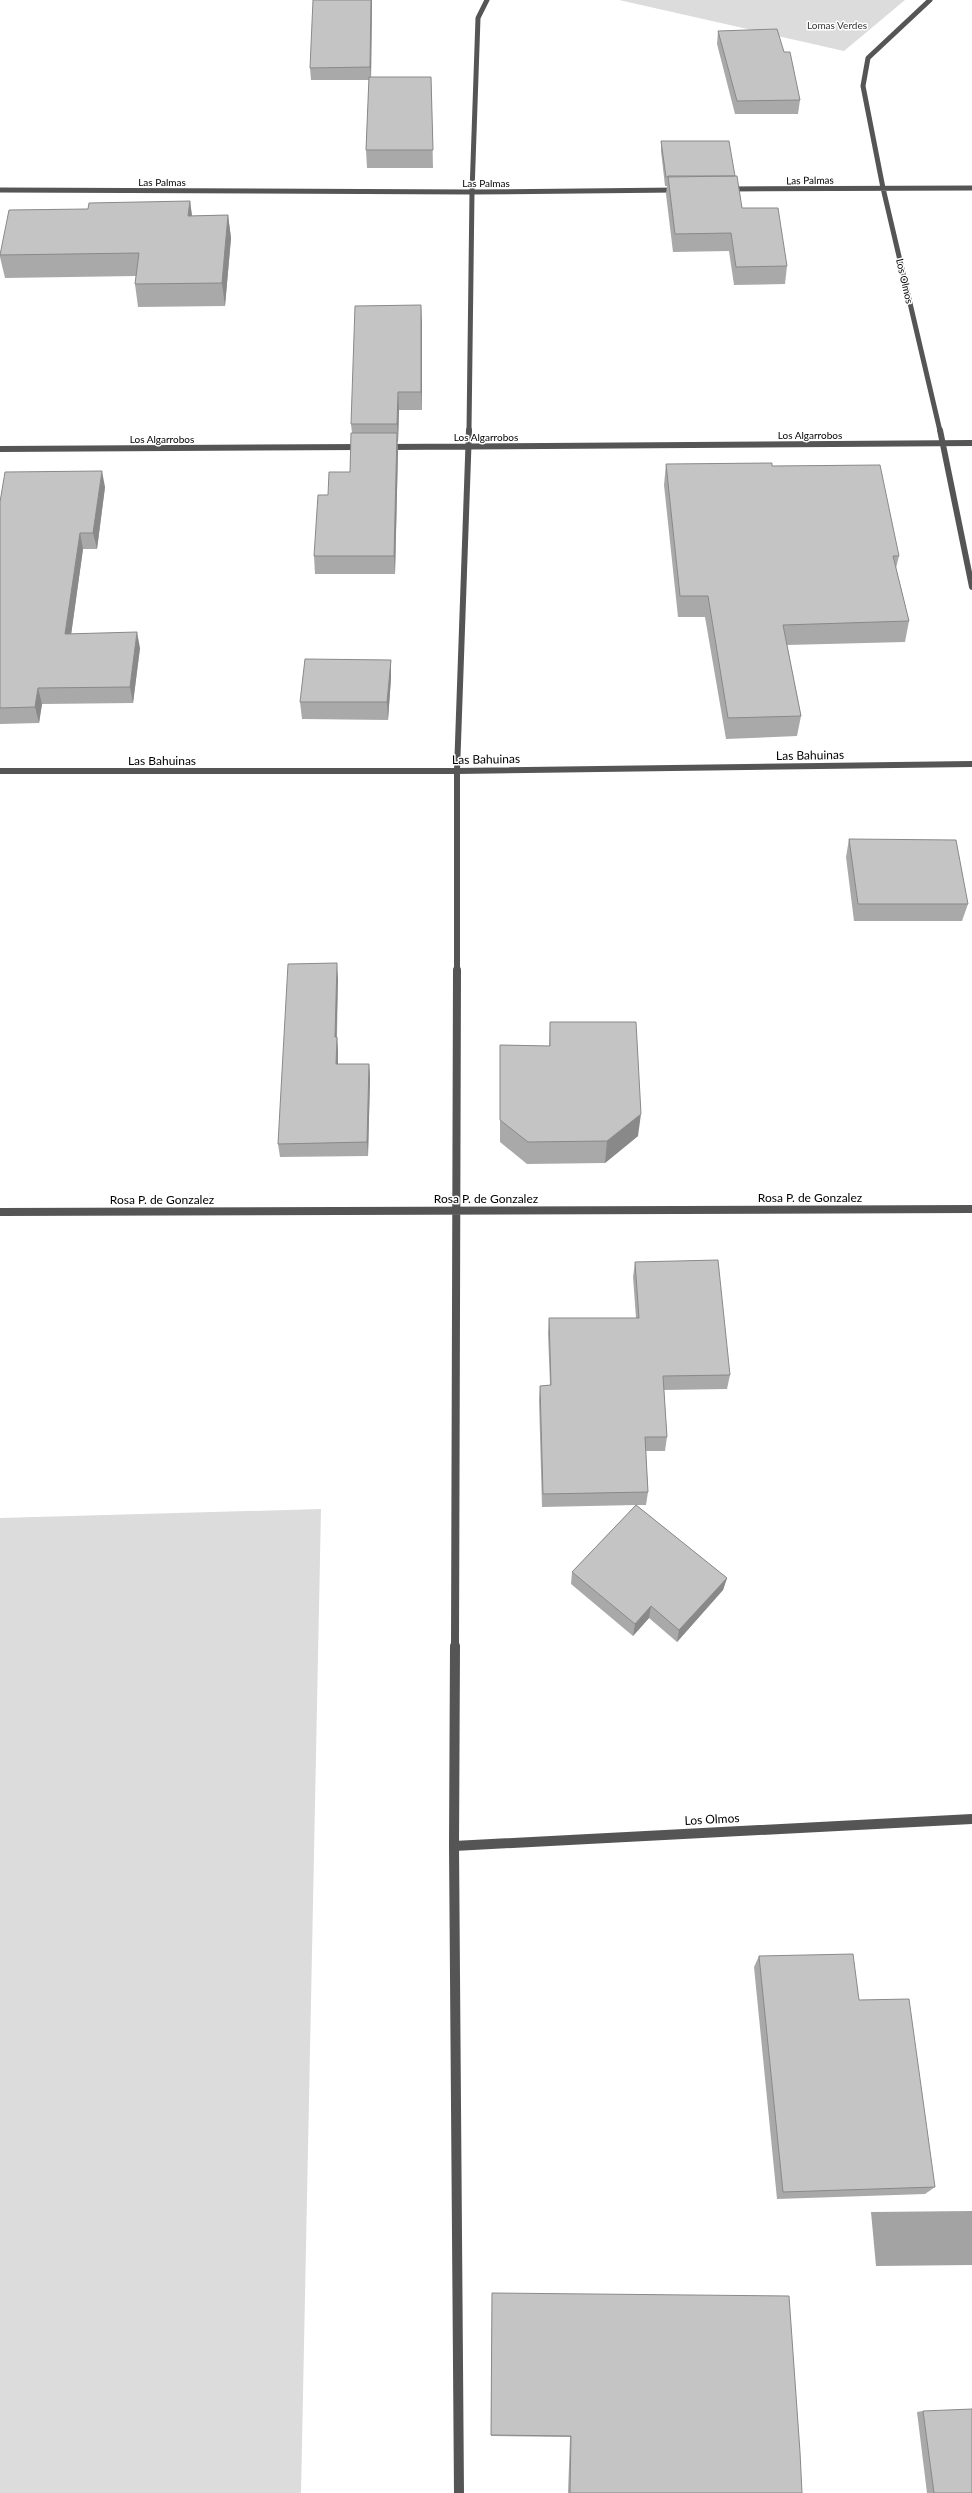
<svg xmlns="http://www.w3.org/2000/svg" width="972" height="2493" font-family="Lato,sans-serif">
<rect width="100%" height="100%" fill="#fff"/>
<path fill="#dcdcdc" d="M 619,0 L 905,0 L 844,51 Z
M 321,1509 L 301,2493 L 0,2493 L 0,1518 Z"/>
<path fill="#a3a3a3" d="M 972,2211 L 972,2265 L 876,2266 L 871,2212 Z"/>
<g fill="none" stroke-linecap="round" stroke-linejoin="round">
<path stroke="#555" stroke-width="5" d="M 930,0 L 868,58 L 863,86 L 883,188 L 940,431
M 729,189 L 972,188
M 0,190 L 472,192 L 677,190
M 469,431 L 472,192 L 478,18 L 487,0"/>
<path stroke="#555" stroke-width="6" d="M 940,430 L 972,587
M 387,447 L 972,443
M 0,449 L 361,447
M 0,771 L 457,771 L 972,764
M 457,971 L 457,771 L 469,430"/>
<path stroke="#555" stroke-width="8" d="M 0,1212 L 972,1209
M 455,1647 L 457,970"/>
<path stroke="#555" stroke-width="10" d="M 455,1646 L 454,1846 L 459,2493
M 454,1846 L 972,1819"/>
</g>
<path fill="#a9a9a9" d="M 372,0 L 371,77 L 431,77 L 433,168 L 367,168 L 366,150 L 369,80 L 311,80 L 310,68 Z
M 718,31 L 784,52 L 800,100 L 798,114 L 735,114 L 717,44 Z
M 661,141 L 735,176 L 742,208 L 787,266 L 785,284 L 734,285 L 729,251 L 673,252 L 666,194 L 667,186 L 665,186 L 661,151 Z
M 190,201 L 192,216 L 228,215 L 231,238 L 225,306 L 138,307 L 135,284 L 136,276 L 5,278 L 0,257 L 0,254 L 88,209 Z
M 421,305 L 422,410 L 399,410 L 398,442 L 397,442 L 398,451 L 395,574 L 315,574 L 314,556 L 328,495 L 350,472 L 352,433 L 351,424 Z
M 666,464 L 772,466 L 899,556 L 896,568 L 909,621 L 905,642 L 787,645 L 801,716 L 797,736 L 726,739 L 705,617 L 678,617 L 664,485 Z
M 105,487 L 97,549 L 83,549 L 71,634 L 140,648 L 133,703 L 42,704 L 39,723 L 0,724 L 0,502 Z
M 391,660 L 391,678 L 388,720 L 302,719 L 300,702 Z
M 849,839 L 968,904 L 962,921 L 854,921 L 846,857 Z
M 338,978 L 337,1037 L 338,1052 L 338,1064 L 369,1064 L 370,1078 L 368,1156 L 280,1157 L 278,1144 Z
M 550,1022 L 638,1136 L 605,1163 L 527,1164 L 500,1142 L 500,1045 L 549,1046 Z
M 635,1262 L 730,1375 L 727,1389 L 664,1390 L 667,1437 L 665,1451 L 646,1451 L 648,1492 L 646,1505 L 636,1505 L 727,1578 L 723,1590 L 677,1642 L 649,1618 L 633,1636 L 571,1584 L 572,1572 L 636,1505 L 542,1507 L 539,1400 L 540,1386 L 550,1385 L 548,1333 L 549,1318 L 636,1318 L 633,1277 Z
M 759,1956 L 859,2000 L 935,2187 L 925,2194 L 777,2199 L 754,1967 Z
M 492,2293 L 802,2493 L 568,2493 L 570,2437 L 491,2436 Z
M 923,2411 L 972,2493 L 927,2493 L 917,2412 Z"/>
<path fill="#898989" d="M 371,0 L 372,0 L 371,80 L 370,67 Z
M 190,201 L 193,224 L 188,216 Z
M 228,215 L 231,238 L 225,306 L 222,283 Z
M 421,305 L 422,323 L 422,410 L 421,392 Z
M 398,392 L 399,410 L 398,442 L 397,424 Z
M 397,433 L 398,451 L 395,574 L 394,556 Z
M 102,471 L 105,487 L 97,549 L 93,533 Z
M 80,533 L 83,549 L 69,650 L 65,634 Z
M 137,632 L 140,648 L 133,703 L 130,687 Z
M 391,660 L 391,678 L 388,720 L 387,702 Z
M 38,688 L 42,704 L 39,723 L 35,707 Z
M 337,963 L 338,978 L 336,1052 L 335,1037 Z
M 337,1037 L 338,1052 L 338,1079 L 336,1064 Z
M 369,1064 L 370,1078 L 368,1156 L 367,1142 Z
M 641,1114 L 638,1136 L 605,1163 L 607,1141 Z
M 727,1578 L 723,1590 L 677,1642 L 679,1630 Z
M 651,1606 L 649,1618 L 633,1636 L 635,1624 Z"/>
<path fill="#c4c4c4" stroke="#898989" d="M 313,0 L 371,0 L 370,67 L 310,68 Z
M 777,29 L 784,52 L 790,52 L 800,100 L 737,101 L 718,31 Z
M 369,77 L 431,77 L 433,150 L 366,150 Z
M 661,141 L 729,141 L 735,176 L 666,177 Z
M 668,176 L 737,176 L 742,208 L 778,208 L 787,266 L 736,267 L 731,233 L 675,234 Z
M 190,201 L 188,216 L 228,215 L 222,283 L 135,284 L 139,253 L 0,255 L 9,210 L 88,209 L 89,203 Z
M 421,305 L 421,392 L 398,392 L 397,424 L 351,424 L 355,306 Z
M 351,433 L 397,433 L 394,556 L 314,556 L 318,495 L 328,495 L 329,472 L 350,472 Z
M 772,463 L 772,466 L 880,465 L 899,556 L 893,556 L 909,621 L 783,625 L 801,716 L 728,718 L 708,596 L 680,596 L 666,464 Z
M 102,471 L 93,533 L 80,533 L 65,634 L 137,632 L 130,687 L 38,688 L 35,707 L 0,708 L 0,502 L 5,472 Z
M 305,659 L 391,660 L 387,702 L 300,702 Z
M 849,839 L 956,840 L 968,904 L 858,904 Z
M 337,963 L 335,1037 L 337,1037 L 336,1064 L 369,1064 L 367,1142 L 278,1144 L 288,964 Z
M 550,1022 L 636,1022 L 641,1114 L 607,1141 L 528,1142 L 500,1120 L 500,1045 L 550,1046 Z
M 718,1260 L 730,1375 L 663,1376 L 667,1437 L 645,1437 L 648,1492 L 543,1494 L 540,1386 L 551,1385 L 549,1318 L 639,1318 L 635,1262 Z
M 636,1505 L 727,1578 L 679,1630 L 651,1606 L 635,1624 L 572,1572 Z
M 853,1954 L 859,2000 L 909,1999 L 935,2187 L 783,2192 L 759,1956 Z
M 492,2293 L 789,2296 L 800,2452 L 802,2493 L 570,2493 L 571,2436 L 491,2435 Z
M 972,2409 L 972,2493 L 934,2493 L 923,2411 Z"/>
<g text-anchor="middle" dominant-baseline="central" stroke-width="3" stroke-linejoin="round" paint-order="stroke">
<g font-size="10" fill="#333" stroke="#fff">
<text x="837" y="25">Lomas Verdes</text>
</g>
<g font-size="10" fill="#000" stroke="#fff">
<text transform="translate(810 180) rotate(-1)">Las Palmas</text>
<text x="162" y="182">Las Palmas</text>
<text x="486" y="183">Las Palmas</text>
<text transform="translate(905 281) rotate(77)">Los Olmos</text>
<text x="810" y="435">Los Algarrobos</text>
<text x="486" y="437">Los Algarrobos</text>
<text x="162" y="439">Los Algarrobos</text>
</g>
<g font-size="12" fill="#000" stroke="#fff">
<text transform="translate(810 755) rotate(-1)">Las Bahuinas</text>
<text transform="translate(486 759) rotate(-1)">Las Bahuinas</text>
<text x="162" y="760">Las Bahuinas</text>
<text x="810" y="1197">Rosa P. de Gonzalez</text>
<text x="486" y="1198">Rosa P. de Gonzalez</text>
<text x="162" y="1199">Rosa P. de Gonzalez</text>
<text transform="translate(712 1819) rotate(-3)">Los Olmos</text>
</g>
</g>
</svg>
